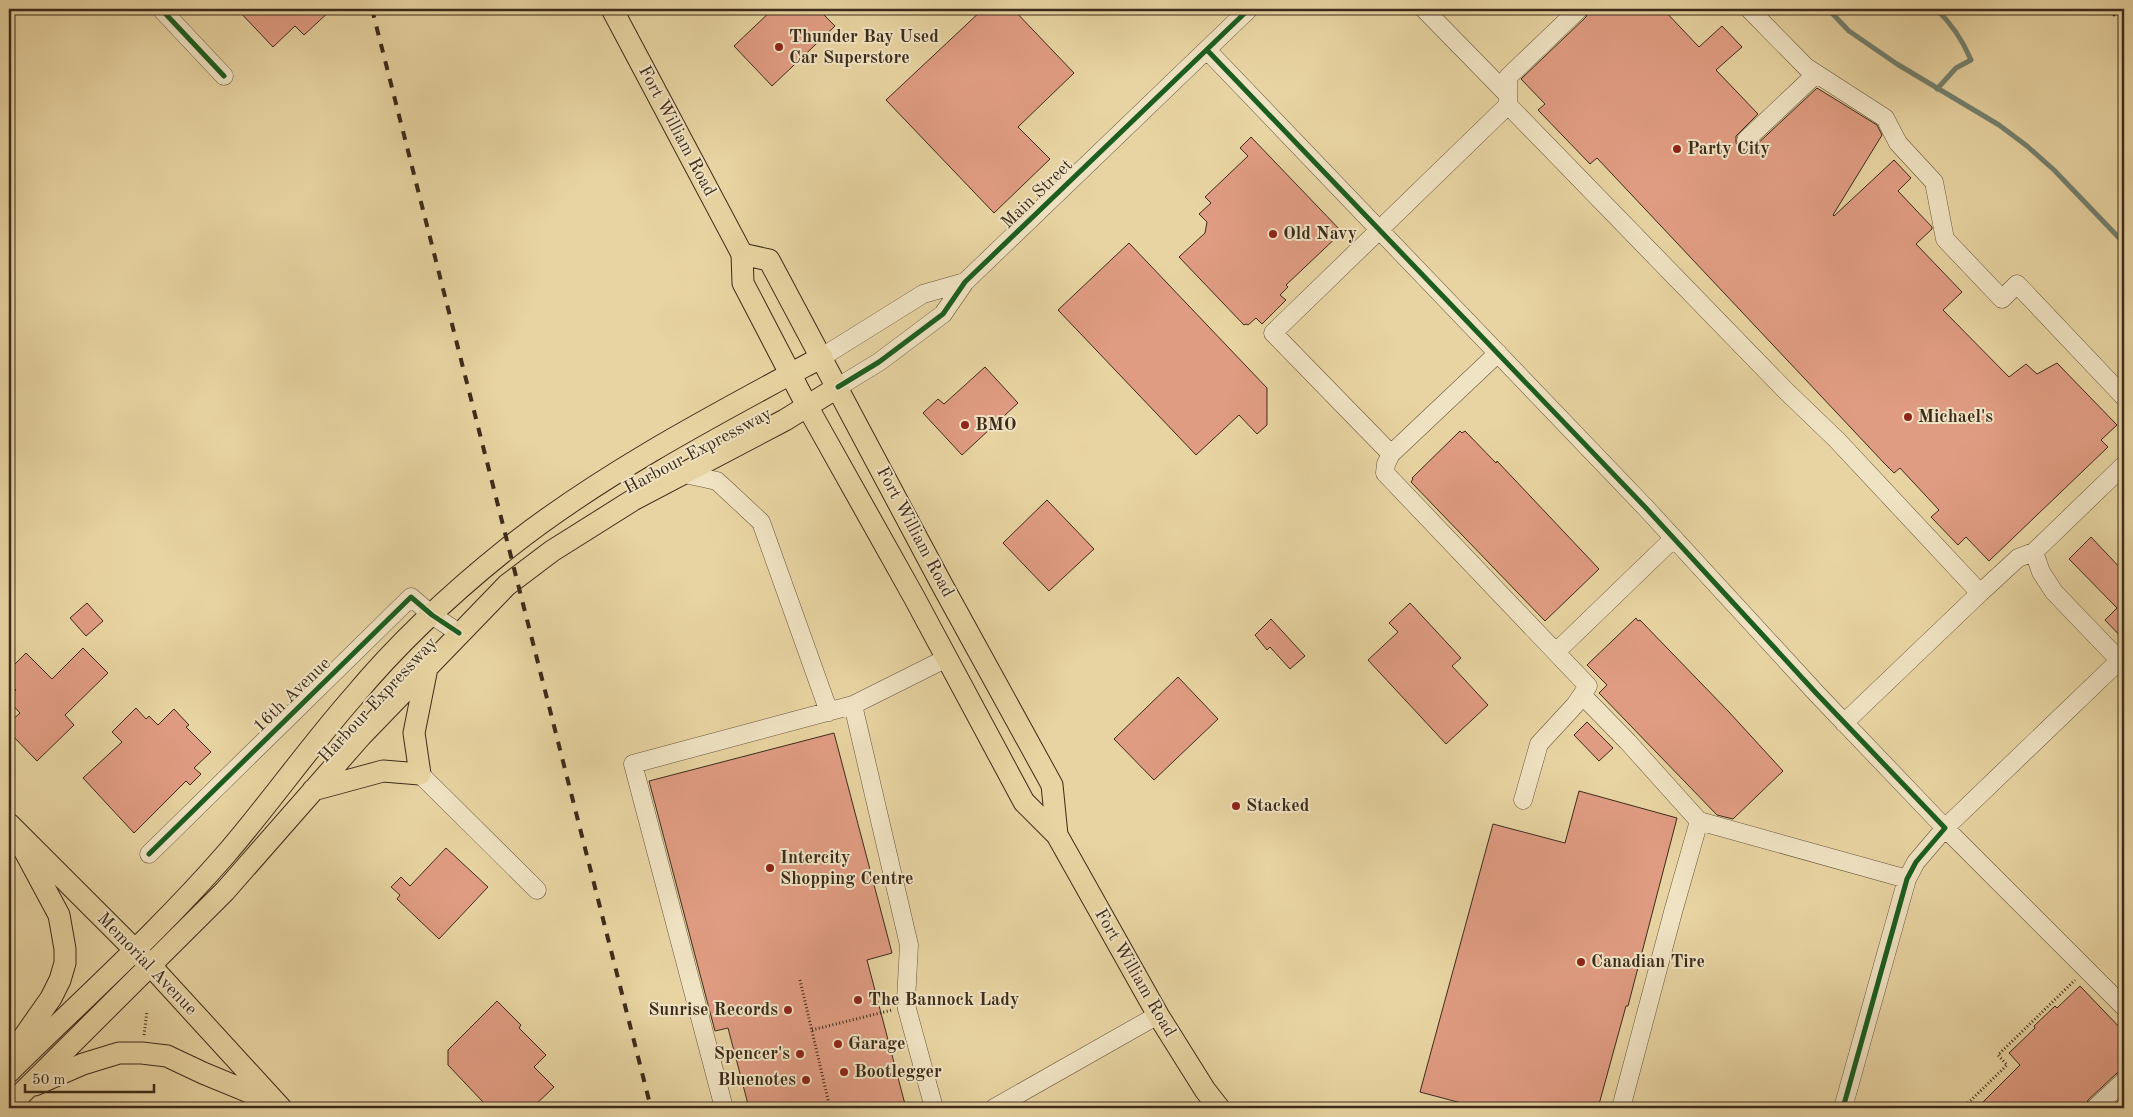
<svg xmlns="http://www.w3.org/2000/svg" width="2133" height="1117" font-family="'Old Standard TT',serif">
<rect width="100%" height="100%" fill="#e8d4a2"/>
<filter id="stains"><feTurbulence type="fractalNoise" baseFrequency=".004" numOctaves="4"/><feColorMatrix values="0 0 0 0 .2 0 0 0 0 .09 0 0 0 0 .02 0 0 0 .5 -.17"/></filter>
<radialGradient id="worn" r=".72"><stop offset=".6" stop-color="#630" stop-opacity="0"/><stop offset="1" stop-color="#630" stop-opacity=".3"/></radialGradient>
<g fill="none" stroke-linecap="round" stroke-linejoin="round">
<path stroke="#73806f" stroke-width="5" d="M 1828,9 L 1849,31 L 1897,64 L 1999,125 L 2027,146 L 2054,170 L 2124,243
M 1936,9 C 1951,23 1963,41 1971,60 L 1956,68 L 1937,89"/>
</g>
<path fill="#e09c82" stroke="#3c2b1b" d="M 237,9 L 332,9 L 304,35 L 295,26 L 273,47 Z
M 773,9 L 818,9 L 835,26 L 772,86 L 734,46 Z
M 983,9 L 1013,9 L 1074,73 L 1018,127 L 1050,159 L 994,213 L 886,100 Z
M 1589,9 L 1663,9 L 1699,47 L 1722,26 L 1742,47 L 1716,70 L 1758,114 L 1736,136 L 1736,143 L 1742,150 L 1748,150 L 1753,148 L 1817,88 L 1877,125 L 1882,135 L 1833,215 L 1834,216 L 1894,160 L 1911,178 L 1898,191 L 1932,227 L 1932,229 L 1916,244 L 1962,292 L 1943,310 L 2009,377 L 2026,364 L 2037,374 L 2057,363 L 2117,425 L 2101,440 L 2108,447 L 1989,561 L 1966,537 L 1958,545 L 1931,517 L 1939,510 L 1900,468 L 1894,473 L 1884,463 L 1597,158 L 1590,164 L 1538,110 L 1545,104 L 1521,79 L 1586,17 Z
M 1251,137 L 1342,232 L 1286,285 L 1288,287 L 1280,295 L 1286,300 L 1262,324 L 1256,318 L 1248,325 L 1246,324 L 1244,325 L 1179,257 L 1205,233 L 1207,222 L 1199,214 L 1211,203 L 1205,197 L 1248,156 L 1240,148 Z
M 1129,243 L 1267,388 L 1267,425 L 1257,434 L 1239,415 L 1196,455 L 1058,310 Z
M 985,367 L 1018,403 L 962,455 L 923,413 L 938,399 L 944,404 Z
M 1460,431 L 1462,433 L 1465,431 L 1496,463 L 1497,461 L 1599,569 L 1545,621 L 1411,482 L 1413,479 L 1412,478 Z
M 1047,500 L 1094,549 L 1049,591 L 1003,543 Z
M 2091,537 L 2124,572 L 2124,640 L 2105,620 L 2117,608 L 2069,559 Z
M 87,603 L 103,621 L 86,636 L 70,618 Z
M 1410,603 L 1461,658 L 1452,666 L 1488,705 L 1446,744 L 1368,660 L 1398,632 L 1389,623 Z
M 1636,618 L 1638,621 L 1640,620 L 1729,712 L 1783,771 L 1733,819 L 1717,815 L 1599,693 L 1607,685 L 1587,665 Z
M 1271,619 L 1305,656 L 1290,669 L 1270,647 L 1267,650 L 1255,635 Z
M 83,648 L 108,673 L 65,715 L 74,725 L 37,761 L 9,732 L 9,723 L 20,713 L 9,701 L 9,697 L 16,690 L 9,682 L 9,670 L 26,653 L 52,679 Z
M 1178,677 L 1218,719 L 1154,780 L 1114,739 Z
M 136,708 L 146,719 L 149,716 L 158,725 L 174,709 L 189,725 L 186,727 L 211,752 L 194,768 L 201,774 L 190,785 L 186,781 L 134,833 L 83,778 L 122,742 L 112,732 Z
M 1587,722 L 1613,748 L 1599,761 L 1574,735 Z
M 834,733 L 892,953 L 867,960 L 906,1108 L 749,1108 L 728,1028 L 715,1031 L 649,781 Z
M 1579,791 L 1677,818 L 1628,1006 L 1626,1006 L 1598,1108 L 1480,1108 L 1420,1092 L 1493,824 L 1565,843 Z
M 446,848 L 488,887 L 439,939 L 397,899 L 400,895 L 391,887 L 401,877 L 410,886 Z
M 2080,986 L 2124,1032 L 2124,1071 L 2117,1073 L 2088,1100 L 2085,1108 L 1977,1108 L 2020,1065 L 2009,1053 L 2035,1028 L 2034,1026 L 2055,1006 L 2057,1008 Z
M 497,1001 L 521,1025 L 519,1028 L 546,1055 L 534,1067 L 554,1087 L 532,1108 L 483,1108 L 483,1102 L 448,1065 L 448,1050 Z"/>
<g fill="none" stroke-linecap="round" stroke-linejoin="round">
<defs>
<path id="minor" d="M 161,9 L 224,76
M 1424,9 L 1508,95
M 1749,9 L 1806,67 L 1885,118 L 1898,143 L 1934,182 L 1945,239 L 2002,299 L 2017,284 L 2124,397
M 1207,50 L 1645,507 L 1817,694 L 1945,828 L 1916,862 L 1907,879 L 1843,1108
M 1508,105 L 1508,77 L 1579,9
M 1746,140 L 1816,74
M 1498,353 L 1391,454 L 1386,464 L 1385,473 L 1588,686 L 1575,705 L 1539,744 L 1523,800
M 822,357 L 923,294 L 965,282
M 838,387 L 879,362 L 943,314 L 965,282 L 1249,9
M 1391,454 L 1273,333 L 1508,105 L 1786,391 L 1837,440 L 1980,593 L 1844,723
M 2124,465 L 2034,552 L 2041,572 L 2054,592 L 2124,665
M 685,474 L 717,481 L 761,522 L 829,712
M 1980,593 L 2018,558 L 2034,552
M 1556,652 L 1674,538
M 2120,660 L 1945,828 L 2124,1007
M 1582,695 L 1628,742 L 1699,821
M 853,705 L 909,945 L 906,1000 L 907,1009 L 934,1108
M 420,774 L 537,890
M 149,854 L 411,597 L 432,615 L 459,633
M 724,1108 L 633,764 L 853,705 L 947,658
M 994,1108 L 1158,1015
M 1621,1108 L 1673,912 L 1699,821 L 1907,879
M 2095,1108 L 2124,1081"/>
<path id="major" d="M 612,9 L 742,254 L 743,283 L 807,406 L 914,597 L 1024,802 L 1057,835 L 1158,1015 L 1205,1090 L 1219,1108
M 742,254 L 769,260 L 941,583 L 1052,785 L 1057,835
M 313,790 L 383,771 L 420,774 L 414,733 L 427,668
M 9,824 L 150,965 L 281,1108
M 9,1058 L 51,998 L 60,980 L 65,963 L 65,949 L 59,915 L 23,848
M 9,1072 C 82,1000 159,931 226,854 C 270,803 309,747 354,696 C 399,642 453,592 508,548 C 603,473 716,414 822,357
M 35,1085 L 83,1064 L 119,1053 L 142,1053 L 167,1056 L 203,1073 L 271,1101
M 9,1106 L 225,891 L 361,736 L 507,585 L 552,551 L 633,500 L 785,420 L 838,387"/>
</defs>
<use href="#minor" stroke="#67553d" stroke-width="19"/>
<use href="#major" stroke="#3c2b1b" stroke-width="23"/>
<path stroke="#3c2b1b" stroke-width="3" stroke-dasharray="1 2.5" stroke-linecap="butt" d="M 800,980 L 830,1108
M 812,1030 L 892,1010
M 144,1035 L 147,1011
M 1963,1108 L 2007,1065 L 1998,1055 L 2075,980"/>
<use href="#minor" stroke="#f0e3c3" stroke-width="18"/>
<use href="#major" stroke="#e8d4a2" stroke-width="21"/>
<path stroke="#3c2b1b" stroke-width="4" stroke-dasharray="9 9" stroke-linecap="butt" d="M 372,9 L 651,1108
M 2109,9 L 2124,24"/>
<defs>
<path id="cycleway" d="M 161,9 L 224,76
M 1207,50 L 1645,507 L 1817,694 L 1945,828 L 1916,862 L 1907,879 L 1843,1108
M 838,387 L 879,362 L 943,314 L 965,282 L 1249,9
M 149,854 L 411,597 L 432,615 L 459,633"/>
</defs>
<use href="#cycleway" stroke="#f0e3c3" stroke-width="8"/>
<use href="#cycleway" stroke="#1b5e20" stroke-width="5"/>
</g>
<g fill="#8f2418" stroke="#f0e3c3" stroke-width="2">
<circle cx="779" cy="47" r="5"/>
<circle cx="1677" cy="149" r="5"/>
<circle cx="1273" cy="234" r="5"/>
<circle cx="1908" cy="417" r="5"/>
<circle cx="965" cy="425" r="5"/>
<circle cx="1236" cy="806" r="5"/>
<circle cx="770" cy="868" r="5"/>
<circle cx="1581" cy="962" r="5"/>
<circle cx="858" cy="1000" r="5"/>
<circle cx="788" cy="1010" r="5"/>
<circle cx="838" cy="1044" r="5"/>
<circle cx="800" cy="1054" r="5"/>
<circle cx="844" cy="1072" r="5"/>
<circle cx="806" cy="1080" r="5"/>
</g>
<g text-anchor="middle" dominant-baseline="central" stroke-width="4" stroke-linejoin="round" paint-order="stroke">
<g font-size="18" font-weight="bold" fill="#3c2b1b" stroke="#f0e3c3" text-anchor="start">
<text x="789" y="37">Thunder Bay Used<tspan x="789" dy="21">Car Superstore</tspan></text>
<text x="1687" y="149">Party City</text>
<text x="1283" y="234">Old Navy</text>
<text x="1918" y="417">Michael's</text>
<text x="975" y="425">BMO</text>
<text x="1246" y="806">Stacked</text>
<text x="780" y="858">Intercity<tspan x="780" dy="21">Shopping Centre</tspan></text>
<text x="1591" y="962">Canadian Tire</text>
<text x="868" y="1000">The Bannock Lady</text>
<text x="778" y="1010" text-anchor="end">Sunrise Records</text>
<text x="848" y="1044">Garage</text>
<text x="790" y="1054" text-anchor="end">Spencer's</text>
<text x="854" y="1072">Bootlegger</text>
<text x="796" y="1080" text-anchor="end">Bluenotes</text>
</g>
<g font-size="18" fill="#3c2b1b" stroke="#f0e3c3">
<text transform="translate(677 131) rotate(62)">Fort William Road</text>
<text transform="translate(1037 194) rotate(-44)">Main Street</text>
<text transform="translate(698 451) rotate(-28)">Harbour Expressway</text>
<text transform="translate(915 532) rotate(62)">Fort William Road</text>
<text transform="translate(292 695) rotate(-44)">16th Avenue</text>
<text transform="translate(378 700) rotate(-47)">Harbour Expressway</text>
<text transform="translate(147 964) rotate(46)">Memorial Avenue</text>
<text transform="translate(1135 973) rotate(60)">Fort William Road</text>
</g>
</g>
<rect width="2133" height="1117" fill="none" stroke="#e8d4a2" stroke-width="30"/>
<rect x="10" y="10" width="2113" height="1097" fill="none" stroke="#3c2b1b" stroke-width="2.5"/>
<rect x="15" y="15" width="2103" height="1087" fill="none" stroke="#3c2b1b"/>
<path d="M25 1084v8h129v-8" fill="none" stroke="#3c2b1b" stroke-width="2.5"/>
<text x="32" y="1084" font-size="15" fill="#3c2b1b" stroke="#f0e3c3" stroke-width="4" paint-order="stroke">50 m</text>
<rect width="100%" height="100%" filter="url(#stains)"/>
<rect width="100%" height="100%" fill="url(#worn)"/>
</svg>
